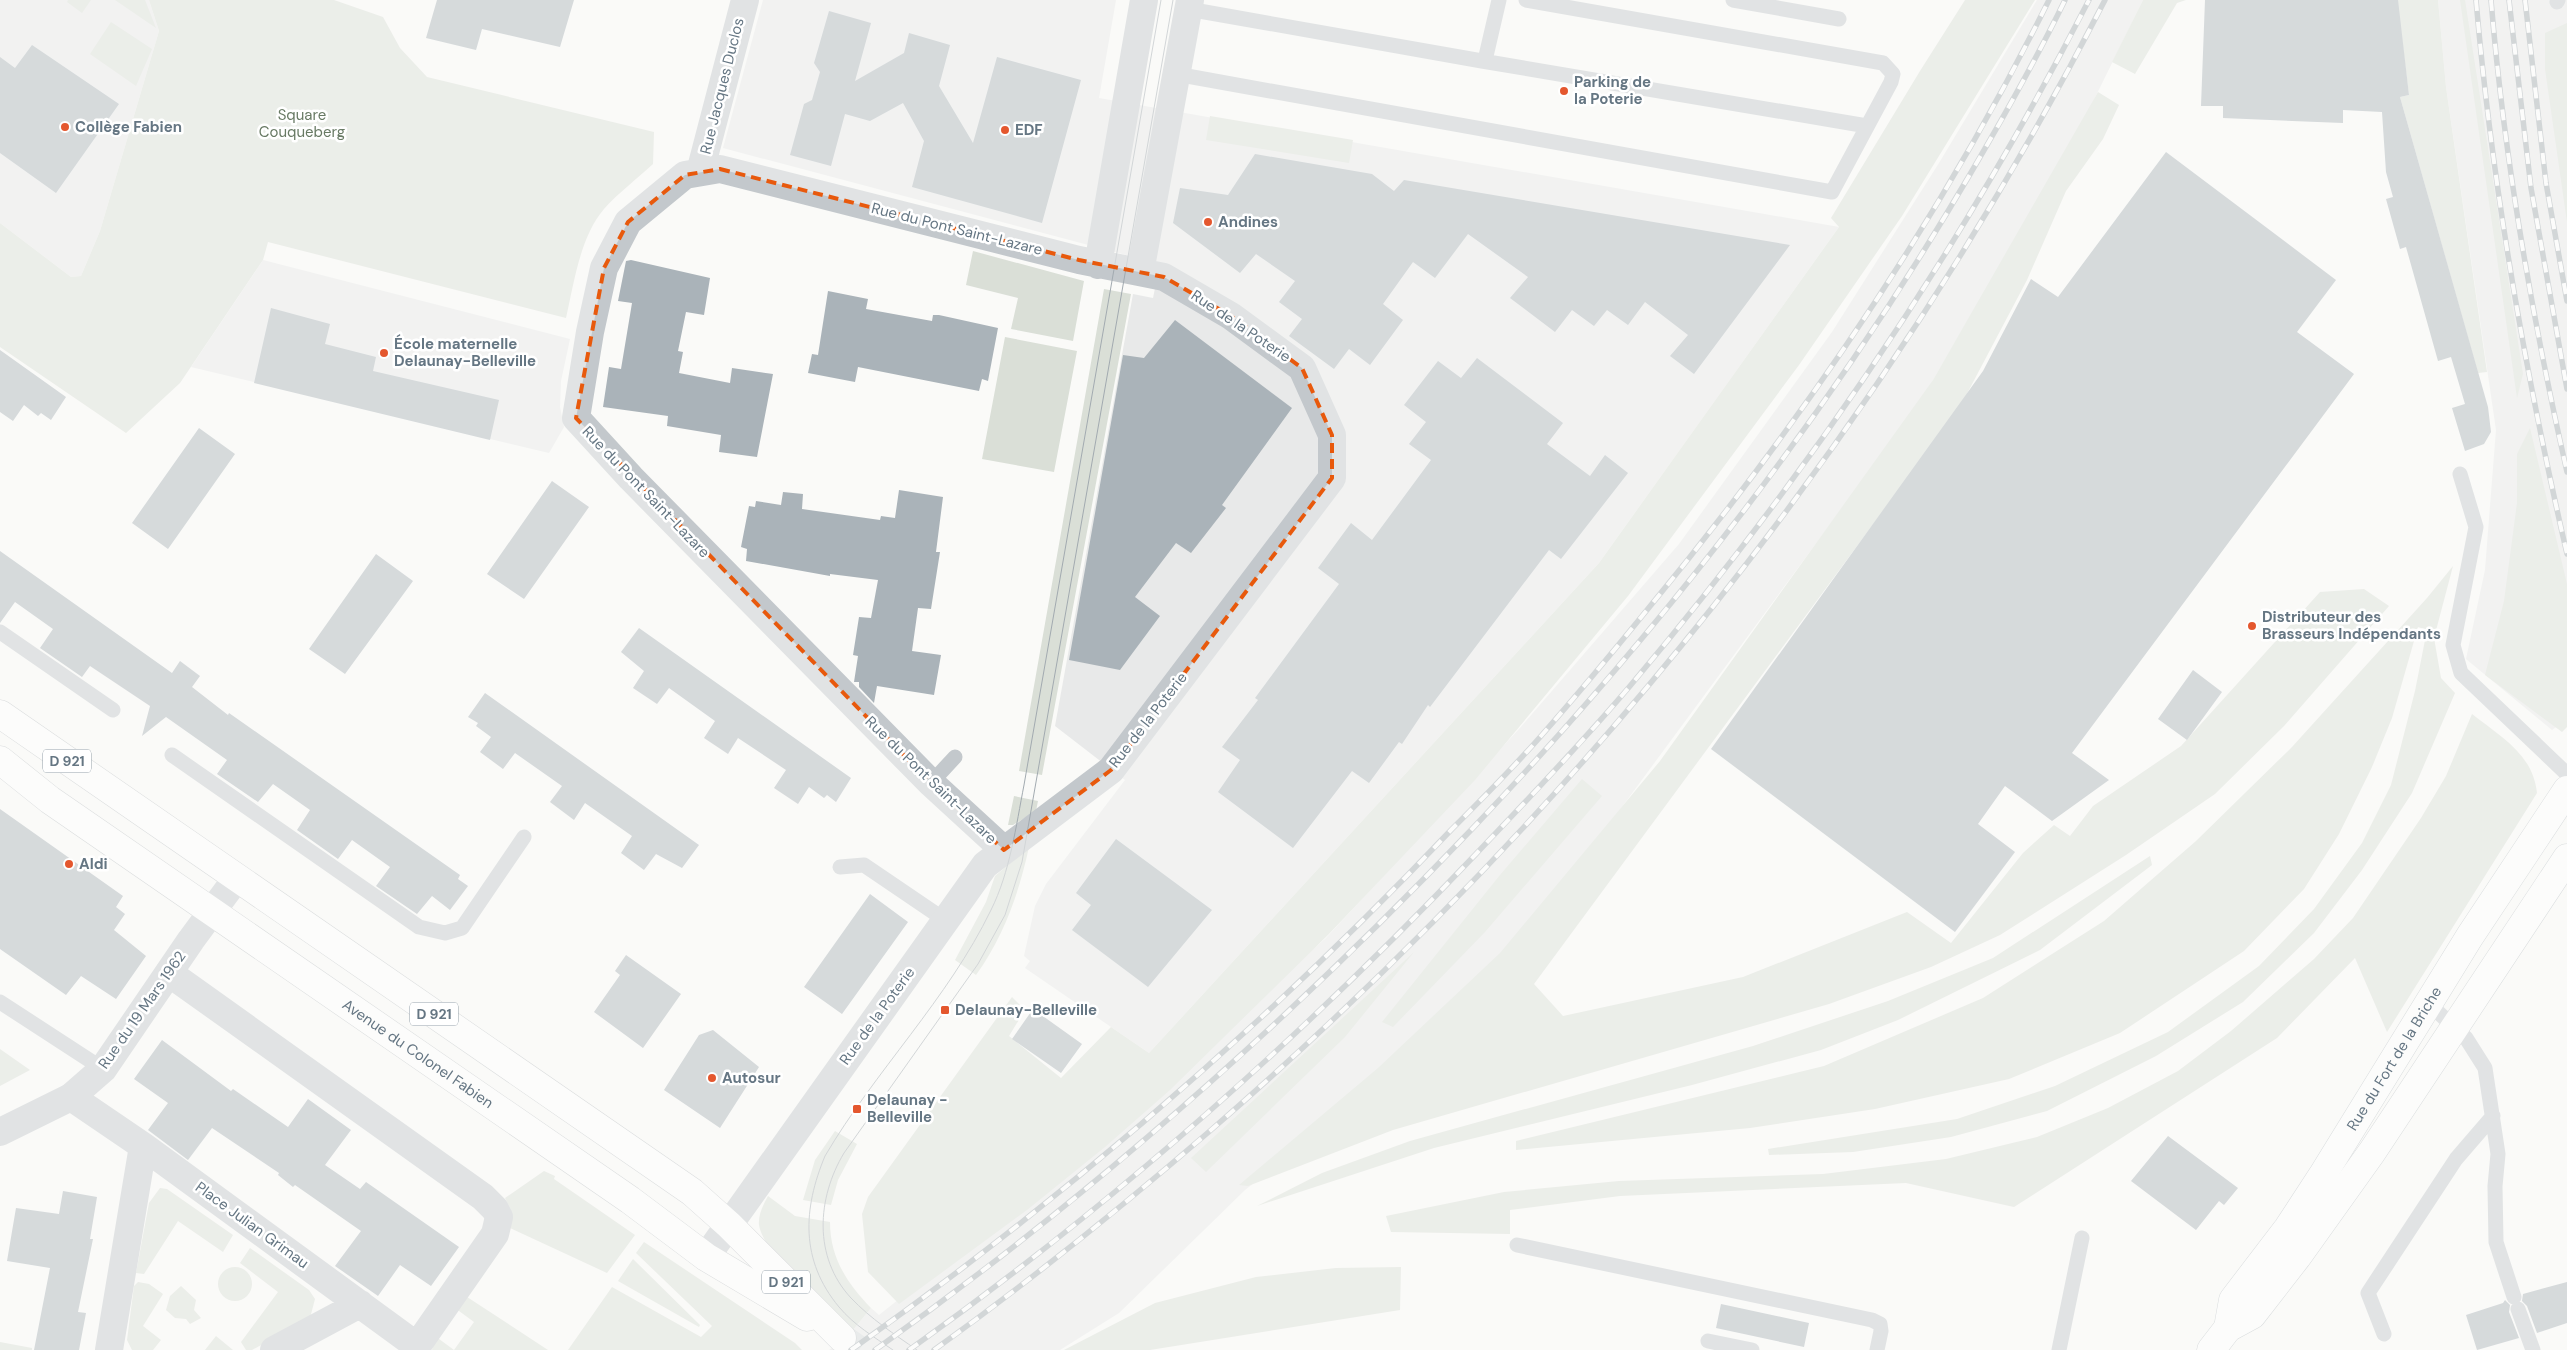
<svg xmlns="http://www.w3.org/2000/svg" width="2567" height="1350" font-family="'DM Sans',sans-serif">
<rect width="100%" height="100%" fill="#fafaf8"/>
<path fill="#e8e9e9" d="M 0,0 L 149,0 L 159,31 L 100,231 L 81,276 L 71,277 L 0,223 Z
M 763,0 L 1116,0 L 1099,98 L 1839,227 L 1599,563 L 1149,1053 L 1025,968 L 1030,961 L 1024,956 L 1035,906 L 1046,884 L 1125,780 L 1055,726 L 1133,294 L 1153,298 L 1160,264 L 723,148 Z
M 2037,0 L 2143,0 L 2084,120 L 1921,401 L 1602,834 L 1507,948 L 1369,1092 L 1245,1190 L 1119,1313 L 1060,1350 L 829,1350 L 856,1333 L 853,1330 L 871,1308 L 879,1315 L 1060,1171 L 1326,938 L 1519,729 L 1679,544 L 1832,332 L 1939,163 Z
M 2438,0 L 2567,0 L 2567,719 L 2552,730 L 2466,659 L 2485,570 L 2496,430 L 2446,87 Z
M 263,260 L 570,339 L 561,381 L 560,407 L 564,427 L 549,453 L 191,367 Z"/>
<path fill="#dadfd7" d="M 68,0 L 91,0 L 82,13 L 67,2 Z
M 115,0 L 145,0 L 156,28 Z
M 149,0 L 334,0 L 383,17 L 400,48 L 427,77 L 654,132 L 653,164 C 637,179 618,193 604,209 C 580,237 574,283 566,318 L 268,242 L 263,260 L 180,383 L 126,433 L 0,347 L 0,223 L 71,277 L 81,276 L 100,231 L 159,31 Z
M 1965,0 L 2035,0 L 1902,216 L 1799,365 L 1628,596 L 1475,780 L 1329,934 L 1170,1090 L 1105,1147 L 1027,1210 L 899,1304 L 868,1272 L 862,1214 L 868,1197 L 1012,997 L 1025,1010 L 1009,1036 L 1061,1078 L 1111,1027 L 1149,1053 L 1599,563 L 1839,227 L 1831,218 L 1920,71 Z
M 2143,0 L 2186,0 L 2177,3 L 2135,74 L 2112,62 Z
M 2397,0 L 2438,0 L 2446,87 L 2487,372 L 2478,373 L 2400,97 L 2409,95 Z
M 2460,0 L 2465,0 L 2523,374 L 2517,398 Z
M 111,22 L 152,49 L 136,86 L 90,54 Z
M 2567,23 L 2567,222 L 2545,69 L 2545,33 Z
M 2098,92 L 2119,105 L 2103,139 L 2066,191 L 2027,280 L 1961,405 L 1534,984 L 1563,1016 L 1743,977 L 1907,912 L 1951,943 L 2023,853 L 2054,825 L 2070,836 L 2093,806 L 2181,746 L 2320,592 L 2364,589 L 2389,606 L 2284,726 L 2215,794 L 2126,855 L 2000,935 L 1931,967 L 1829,1004 L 1393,1130 L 1248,1186 L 1239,1185 L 1378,1068 L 1500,953 L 1660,761 L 1933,380 Z
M 1210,116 L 1353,140 L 1349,163 L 1206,140 Z
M 973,251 L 1084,281 L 1073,341 L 1011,329 L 1018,298 L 966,285 Z
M 1104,289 L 1131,294 L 1042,775 L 1019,771 Z
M 1005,337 L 1077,351 L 1054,472 L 982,459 Z
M 2530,428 L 2567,584 L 2567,727 L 2562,732 L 2485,675 L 2504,601 L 2517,503 L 2517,454 Z
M 2453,566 L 2434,638 L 2441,678 L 2455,693 L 2412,793 L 2362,870 L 2314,933 L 2243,1002 L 2156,1056 L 2047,1111 L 1951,1137 L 1853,1152 L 1769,1155 L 1768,1149 L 1957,1119 L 2055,1086 L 2168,1032 L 2259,966 L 2314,909 L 2362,843 L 2391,785 L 2415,691 L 2427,630 L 2418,627 L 2392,718 L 2372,767 L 2339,834 L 2304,889 L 2244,951 L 2120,1033 L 2009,1079 L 1875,1109 L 1750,1128 L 1516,1150 L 1516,1141 L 1824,1066 L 1983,998 L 2104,921 L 2196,841 L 2292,747 L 2427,598 Z
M 2472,714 C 2501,737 2533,754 2537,793 L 2387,1032 L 2355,958 L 2277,1038 L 2014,1207 L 1906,1183 L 1620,1196 L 1510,1210 L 1510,1234 L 1391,1232 L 1386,1216 L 1504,1192 L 1619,1181 L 1823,1174 L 1946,1159 L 2037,1137 L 2108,1108 L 2178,1071 L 2231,1031 L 2314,959 L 2353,918 L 2421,818 L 2446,776 Z
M 1582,779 L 1602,796 L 1485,932 L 1393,1027 L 1382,1022 L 1500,875 Z
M 1014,796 L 1038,801 L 1036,811 L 1013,825 L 1008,825 Z
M 1029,847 C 1019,893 1004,936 976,975 L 955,960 L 986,902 L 995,876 Z
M 2150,856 L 2152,865 L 2040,950 L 1898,1020 L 1821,1050 L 1692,1085 L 1434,1148 L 1257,1206 L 1322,1173 L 1410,1141 L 1753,1046 L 1888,1001 L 1993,958 Z
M 1414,952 L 1345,1037 L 1206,1172 L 1191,1158 Z
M 0,1049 L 30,1070 L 0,1086 Z
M 835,1131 L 857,1144 L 838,1180 L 831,1205 L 803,1200 L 815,1160 Z
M 544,1171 L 555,1176 L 554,1179 L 635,1235 L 607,1273 L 510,1228 L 511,1210 L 505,1198 Z
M 160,1188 L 167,1189 L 233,1235 L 223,1252 L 178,1221 L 144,1274 L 136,1273 L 149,1203 Z
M 768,1196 L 795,1216 L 830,1222 C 830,1258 847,1283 871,1308 L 853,1330 C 829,1314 763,1253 759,1225 C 758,1215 763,1205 768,1196 Z
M 644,1242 L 795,1343 L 802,1350 L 568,1350 L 612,1287 L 701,1337 L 712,1326 L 636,1253 Z
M 250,1248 L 309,1290 L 315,1299 L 310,1318 L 252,1350 L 246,1350 L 241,1342 L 278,1292 L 240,1263 Z
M 633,1259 L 700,1325 L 699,1327 L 618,1281 Z
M218 1284a17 17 0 1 1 34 0a17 17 0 1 1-34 0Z
M 1401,1267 L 1400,1310 L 1150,1350 L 1064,1350 L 1155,1303 L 1256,1277 L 1336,1268 Z
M 138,1282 L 149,1284 L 163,1294 L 143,1326 L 161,1340 L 153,1350 L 132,1350 L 127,1340 L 134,1286 Z
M 181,1286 L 196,1300 L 194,1310 L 201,1318 L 190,1324 L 186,1319 L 175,1318 L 166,1310 L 170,1296 Z
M 464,1295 L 548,1350 L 432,1350 L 435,1336 L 454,1350 L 474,1322 L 455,1308 Z
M 216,1336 L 233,1350 L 205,1350 Z
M 0,1342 L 32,1348 L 32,1350 L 0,1350 Z"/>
<path fill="#aab3b9" d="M 437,0 L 574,0 L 560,47 L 482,29 L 476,50 L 426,38 Z
M 2205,0 L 2398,0 L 2409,95 L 2400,97 L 2488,407 L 2491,432 L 2484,444 L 2465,451 L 2452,408 L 2465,404 L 2451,357 L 2438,361 L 2406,247 L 2400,249 L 2386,199 L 2393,197 L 2386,172 L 2382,112 L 2343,110 L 2343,123 L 2223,118 L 2223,106 L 2201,106 Z
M 829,11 L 871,23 L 855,81 L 904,53 L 909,33 L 950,45 L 939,86 L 973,143 L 997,57 L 1081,80 L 1042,223 L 912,187 L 924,141 L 903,103 L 870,121 L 845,114 L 831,166 L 790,155 L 804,104 L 812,100 L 820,72 L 814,63 Z
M 32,45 L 119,104 L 56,193 L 0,153 L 0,57 L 15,68 Z
M 2166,152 L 2336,280 L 2297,332 L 2354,374 L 2072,753 L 2109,780 L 2052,821 L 2005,786 L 1978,824 L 2015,852 L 1955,932 L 1711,749 L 1983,371 L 2031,279 L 2058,297 Z
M 1255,154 L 1372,174 L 1394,191 L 1404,180 L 1790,245 L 1694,374 L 1670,356 L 1688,335 L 1645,302 L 1628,325 L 1607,310 L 1594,326 L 1572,310 L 1555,332 L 1510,298 L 1528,277 L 1468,234 L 1435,278 L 1413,262 L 1383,304 L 1403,320 L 1370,365 L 1349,349 L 1334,369 L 1289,336 L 1302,319 L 1279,302 L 1295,281 L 1256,254 L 1240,273 L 1173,223 L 1180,188 L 1228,195 Z
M 631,260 L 710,278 L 704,315 L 686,312 L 678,351 L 683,352 L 679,373 L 730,383 L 732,368 L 773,374 L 757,457 L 719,452 L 721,435 L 667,426 L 668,416 L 603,407 L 609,367 L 621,369 L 632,303 L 618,301 L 626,261 Z
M 828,291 L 868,299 L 866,309 L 932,321 L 933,315 L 939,315 L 998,328 L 988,381 L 982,379 L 979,391 L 858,367 L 855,382 L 808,373 L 812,354 L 818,355 Z
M 271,308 L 330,324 L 325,344 L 376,357 L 373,371 L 499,400 L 490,440 L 254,383 Z
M 1175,320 L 1292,408 L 1222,505 L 1226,508 L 1191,553 L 1176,543 L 1135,597 L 1160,616 L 1120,670 L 1069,660 L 1123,355 L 1144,358 Z
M 0,350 L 66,397 L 51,420 L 41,413 L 38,416 L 24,405 L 13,421 L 0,412 Z
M 1477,358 L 1563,423 L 1547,444 L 1590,476 L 1605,455 L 1628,473 L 1561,559 L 1549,550 L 1430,707 L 1428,705 L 1402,744 L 1399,742 L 1369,783 L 1352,771 L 1293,848 L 1218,792 L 1240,760 L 1222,747 L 1258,700 L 1255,698 L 1339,584 L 1318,568 L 1351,523 L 1372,540 L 1431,460 L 1409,444 L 1426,422 L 1404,405 L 1438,361 L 1461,378 Z
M 199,428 L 235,454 L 168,549 L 132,523 Z
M 552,481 L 589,507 L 524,599 L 487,574 Z
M 899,490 L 943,497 L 936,552 L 940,552 L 931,609 L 918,608 L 912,651 L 941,655 L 934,695 L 877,686 L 874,703 L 859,687 L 859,682 L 854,682 L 858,656 L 853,655 L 859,617 L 871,618 L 878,580 L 830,574 L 830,576 L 746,561 L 747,549 L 741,547 L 749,506 L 755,507 L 756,501 L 781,505 L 783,492 L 803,494 L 802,509 L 880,520 L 881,516 L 895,518 Z
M 0,551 L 172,673 L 180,661 L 200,676 L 192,687 L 228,715 L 229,713 L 460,875 L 458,879 L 468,886 L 450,910 L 432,896 L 417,914 L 376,886 L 390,867 L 352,840 L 338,859 L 297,830 L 310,810 L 273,784 L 258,802 L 217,774 L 227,760 L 166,717 L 142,736 L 150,706 L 90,666 L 82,677 L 40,648 L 53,629 L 15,602 L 0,623 Z
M 376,554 L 413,581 L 345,674 L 309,649 Z
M 639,628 L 851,778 L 836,802 L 827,795 L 824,798 L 809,787 L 798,804 L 774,788 L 786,770 L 738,738 L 728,754 L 704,738 L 715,721 L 669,688 L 657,704 L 633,688 L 644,671 L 621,652 Z
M 2193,670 L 2222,692 L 2187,740 L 2158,719 Z
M 485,693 L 699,845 L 682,868 L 656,854 L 644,870 L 621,853 L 632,836 L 585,803 L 574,820 L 550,802 L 562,786 L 515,753 L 503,769 L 480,752 L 491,737 L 476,726 L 478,723 L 468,717 Z
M 0,809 L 123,896 L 116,907 L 125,914 L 114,930 L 146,956 L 116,999 L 81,976 L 66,995 L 0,949 Z
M 1116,839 L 1212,910 L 1148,987 L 1072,930 L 1091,905 L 1076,893 Z
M 870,894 L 908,922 L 842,1014 L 804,987 Z
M 626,955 L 681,994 L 643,1048 L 594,1012 L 620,975 L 615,971 Z
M 1033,1009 L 1082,1044 L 1061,1073 L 1012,1039 Z
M 713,1030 L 759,1067 L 720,1128 L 664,1090 L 699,1035 Z
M 162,1040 L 231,1091 L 233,1089 L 288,1127 L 308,1099 L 351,1130 L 325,1165 L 360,1189 L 366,1182 L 459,1247 L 431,1286 L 400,1265 L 378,1296 L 335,1266 L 361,1231 L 295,1185 L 293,1187 L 278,1175 L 279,1173 L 212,1128 L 188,1160 L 148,1130 L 168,1103 L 134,1079 Z
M 2168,1136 L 2238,1188 L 2224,1205 L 2219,1201 L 2196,1230 L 2131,1181 Z
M 63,1191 L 97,1197 L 90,1239 L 93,1239 L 78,1312 L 86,1313 L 79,1350 L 34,1350 L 50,1268 L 7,1261 L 16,1208 L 59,1214 Z
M 2567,1282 L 2567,1323 L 2537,1333 L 2527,1306 L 2522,1301 L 2523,1294 Z
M 2505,1300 L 2510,1305 L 2509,1312 L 2519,1338 L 2477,1350 L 2466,1315 L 2503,1303 Z
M 1721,1304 L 1809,1323 L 1804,1347 L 1716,1328 Z"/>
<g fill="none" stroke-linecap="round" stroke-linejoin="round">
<path stroke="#d5d9db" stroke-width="28" stroke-dasharray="28 14" stroke-linecap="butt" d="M 842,1338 L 859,1350"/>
<defs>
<g id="secondary">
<path id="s1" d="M 2228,1328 L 2233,1300 L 2288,1228 L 2322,1176 L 2470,936 L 2567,790"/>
<path d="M 2211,1350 L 2228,1328 L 2252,1315 L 2297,1257 L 2372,1152 L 2567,858"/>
</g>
<g id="primary">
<path d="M 0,714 L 692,1192 L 729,1225 L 842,1338"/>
<path id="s2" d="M 0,760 L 50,800 L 630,1200 L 706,1257 L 807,1317"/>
</g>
</defs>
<use href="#secondary" stroke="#b3babf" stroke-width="29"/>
<use href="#primary" stroke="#b5babe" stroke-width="29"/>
<path stroke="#c3c8cc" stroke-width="15" d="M 1733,0 L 1839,19
M 2557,2 L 2558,0
M 1188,9 L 1482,61 L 1486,56 L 1499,0
M 1482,61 L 1867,126
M 1176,74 L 1832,192 L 1891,82 L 1893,74 L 1883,63 L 1526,0
M 2460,474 L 2476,527 L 2453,645 L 2461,673 L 2567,774
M 0,632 L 113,710
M 172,755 L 419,927 L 445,933 L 462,928 L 524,837
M 931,783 L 955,757
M 840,867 L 864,865 L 945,920
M 0,1002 L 103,1069
M 2428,1003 L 2466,1038 L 2485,1068 L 2498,1154 L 2495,1186 L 2496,1242 L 2514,1297
M 1517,1245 L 1872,1320 L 1880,1324 L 1881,1331 L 1877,1350
M 2518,1309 L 2533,1350
M 2384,1334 L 2368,1293 L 2456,1159 L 2493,1116
M 1708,1341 L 1752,1350
M 2059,1350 L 2082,1238"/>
<path stroke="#c3c8cc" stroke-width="28" d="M 700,172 L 745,0
M 1098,265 L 1144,0
M 1140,272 L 1190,0
M 169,973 L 483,1197 L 495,1209 L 499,1217 L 495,1234 L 417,1346
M 71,1097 L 143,1146 L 417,1346
M 706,1257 L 985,865 L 1111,770 L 1332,478 L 1332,435 L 1302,368 L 1231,316 L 1164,277 L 1079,260 L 720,169 L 685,175 L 628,222 L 604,268 L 590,332 L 576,418 L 631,478 L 931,783 L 1004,850
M 109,1350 L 143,1146
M 274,1350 L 360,1304"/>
<path stroke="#c3c8cc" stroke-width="28" d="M 0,1132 L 71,1097 L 103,1069 L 191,940 L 236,879"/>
<use href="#secondary" stroke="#fff" stroke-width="28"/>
<use href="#primary" stroke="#fff" stroke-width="28"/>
<path stroke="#a2aab0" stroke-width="1" d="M 893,1350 C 874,1337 854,1325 839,1307 C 800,1260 803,1209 825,1156 C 875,1071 948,999 991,910 C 1010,872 1016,826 1024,785 L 1161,0
M 917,1350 C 894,1334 871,1319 851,1298 C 813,1257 817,1198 844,1153 L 978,964 L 1005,915 L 1022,862 L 1173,0"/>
<defs>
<path id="rail" d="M 2476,0 C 2492,186 2525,372 2567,554
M 2491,0 C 2504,158 2532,317 2567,472
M 2509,0 L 2531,188 L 2567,389
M 2525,0 L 2546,183 L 2567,301
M 851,1350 C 1068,1196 1269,1022 1452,829 C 1482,799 1513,768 1541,736 C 1577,695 1612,653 1647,610 C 1802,422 1941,218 2049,0
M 875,1350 C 1093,1195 1288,1022 1472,829 C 1661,630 1830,413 1969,176 C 2003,118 2036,60 2065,0
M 909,1350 C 1114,1204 1303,1036 1476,854 C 1528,799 1581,744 1630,686 C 1808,475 1963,246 2089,0
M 934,1350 C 1030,1281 1122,1207 1211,1130 C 1576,813 1884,431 2105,0"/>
</defs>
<use href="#rail" stroke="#a2aab0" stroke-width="5.5"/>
<use href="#rail" stroke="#fff" stroke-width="4" stroke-dasharray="11" stroke-linecap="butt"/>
</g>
<path d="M0 0H2567V1350H0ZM 720,169 L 1079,260 L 1164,277 L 1231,316 L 1302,368 L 1332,435 L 1332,478 L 1111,770 L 1004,850 L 931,783 L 576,418 L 604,268 L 628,222 L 685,175 Z" fill="#fafaf8" fill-opacity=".55" fill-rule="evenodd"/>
<path fill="none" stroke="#e8590c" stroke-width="4" stroke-dasharray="10 6" stroke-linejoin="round" d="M 720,169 L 1079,260 L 1164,277 L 1231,316 L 1302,368 L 1332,435 L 1332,478 L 1111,770 L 1004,850 L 931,783 L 576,418 L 604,268 L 628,222 L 685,175 Z"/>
<g fill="#e4572e" stroke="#fff" stroke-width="2">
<circle cx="1564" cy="91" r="5"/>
<circle cx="65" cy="127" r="5"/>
<circle cx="1005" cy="130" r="5"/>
<circle cx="1208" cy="222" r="5"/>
<circle cx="384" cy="353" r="5"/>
<circle cx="2252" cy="626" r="5"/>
<circle cx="69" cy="864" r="5"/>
<rect x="940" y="1005" width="10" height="10" rx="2.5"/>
<circle cx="712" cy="1078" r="5"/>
<rect x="852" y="1104" width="10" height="10" rx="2.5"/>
</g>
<g text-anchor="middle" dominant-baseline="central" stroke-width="5" stroke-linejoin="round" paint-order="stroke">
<g fill="#fff" stroke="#939fa8" stroke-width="1">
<rect x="43" y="749.5" width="48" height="23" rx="4"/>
<rect x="410" y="1002.5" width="48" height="23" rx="4"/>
<rect x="762" y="1270.5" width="48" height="23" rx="4"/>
</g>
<g font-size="14" font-weight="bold" fill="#657683">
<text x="67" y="761">D 921</text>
<text x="434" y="1014">D 921</text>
<text x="786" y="1282">D 921</text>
</g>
<g font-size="15" font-weight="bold" fill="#657683" stroke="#fff" text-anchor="start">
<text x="1574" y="82">Parking de<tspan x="1574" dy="17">la Poterie</tspan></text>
<text x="75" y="127">Collège Fabien</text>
<text x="1015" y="130">EDF</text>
<text x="1218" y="222">Andines</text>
<text x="394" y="344">École maternelle<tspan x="394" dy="17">Delaunay-Belleville</tspan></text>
<text x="2262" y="617">Distributeur des<tspan x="2262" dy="17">Brasseurs Indépendants</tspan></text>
<text x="79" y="864">Aldi</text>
<text x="955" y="1010">Delaunay-Belleville</text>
<text x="722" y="1078">Autosur</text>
<text x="867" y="1100">Delaunay -<tspan x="867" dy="17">Belleville</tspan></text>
</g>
<g font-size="15" fill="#657683" stroke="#fff">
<text transform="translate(722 86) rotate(-76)">Rue Jacques Duclos</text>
<text transform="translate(957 229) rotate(14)">Rue du Pont Saint-Lazare</text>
<text transform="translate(1241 326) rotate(34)">Rue de la Poterie</text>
<text transform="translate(646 492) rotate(46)">Rue du Pont Saint-Lazare</text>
<text transform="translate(1148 720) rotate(-52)">Rue de la Poterie</text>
<text transform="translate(931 780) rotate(44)">Rue du Pont Saint-Lazare</text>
<text transform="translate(142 1010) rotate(-55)">Rue du 19 Mars 1962</text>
<text transform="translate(877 1016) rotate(-54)">Rue de la Poterie</text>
<text stroke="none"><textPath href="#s2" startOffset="511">Avenue du Colonel Fabien</textPath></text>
<text stroke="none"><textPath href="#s1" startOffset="319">Rue du Fort de la Briche</textPath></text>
<text transform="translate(252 1225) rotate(36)">Place Julian Grimau</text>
</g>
<g font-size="15" fill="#687a64" stroke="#fff">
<text x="302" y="115">Square<tspan x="302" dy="17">Couqueberg</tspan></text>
</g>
</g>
</svg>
